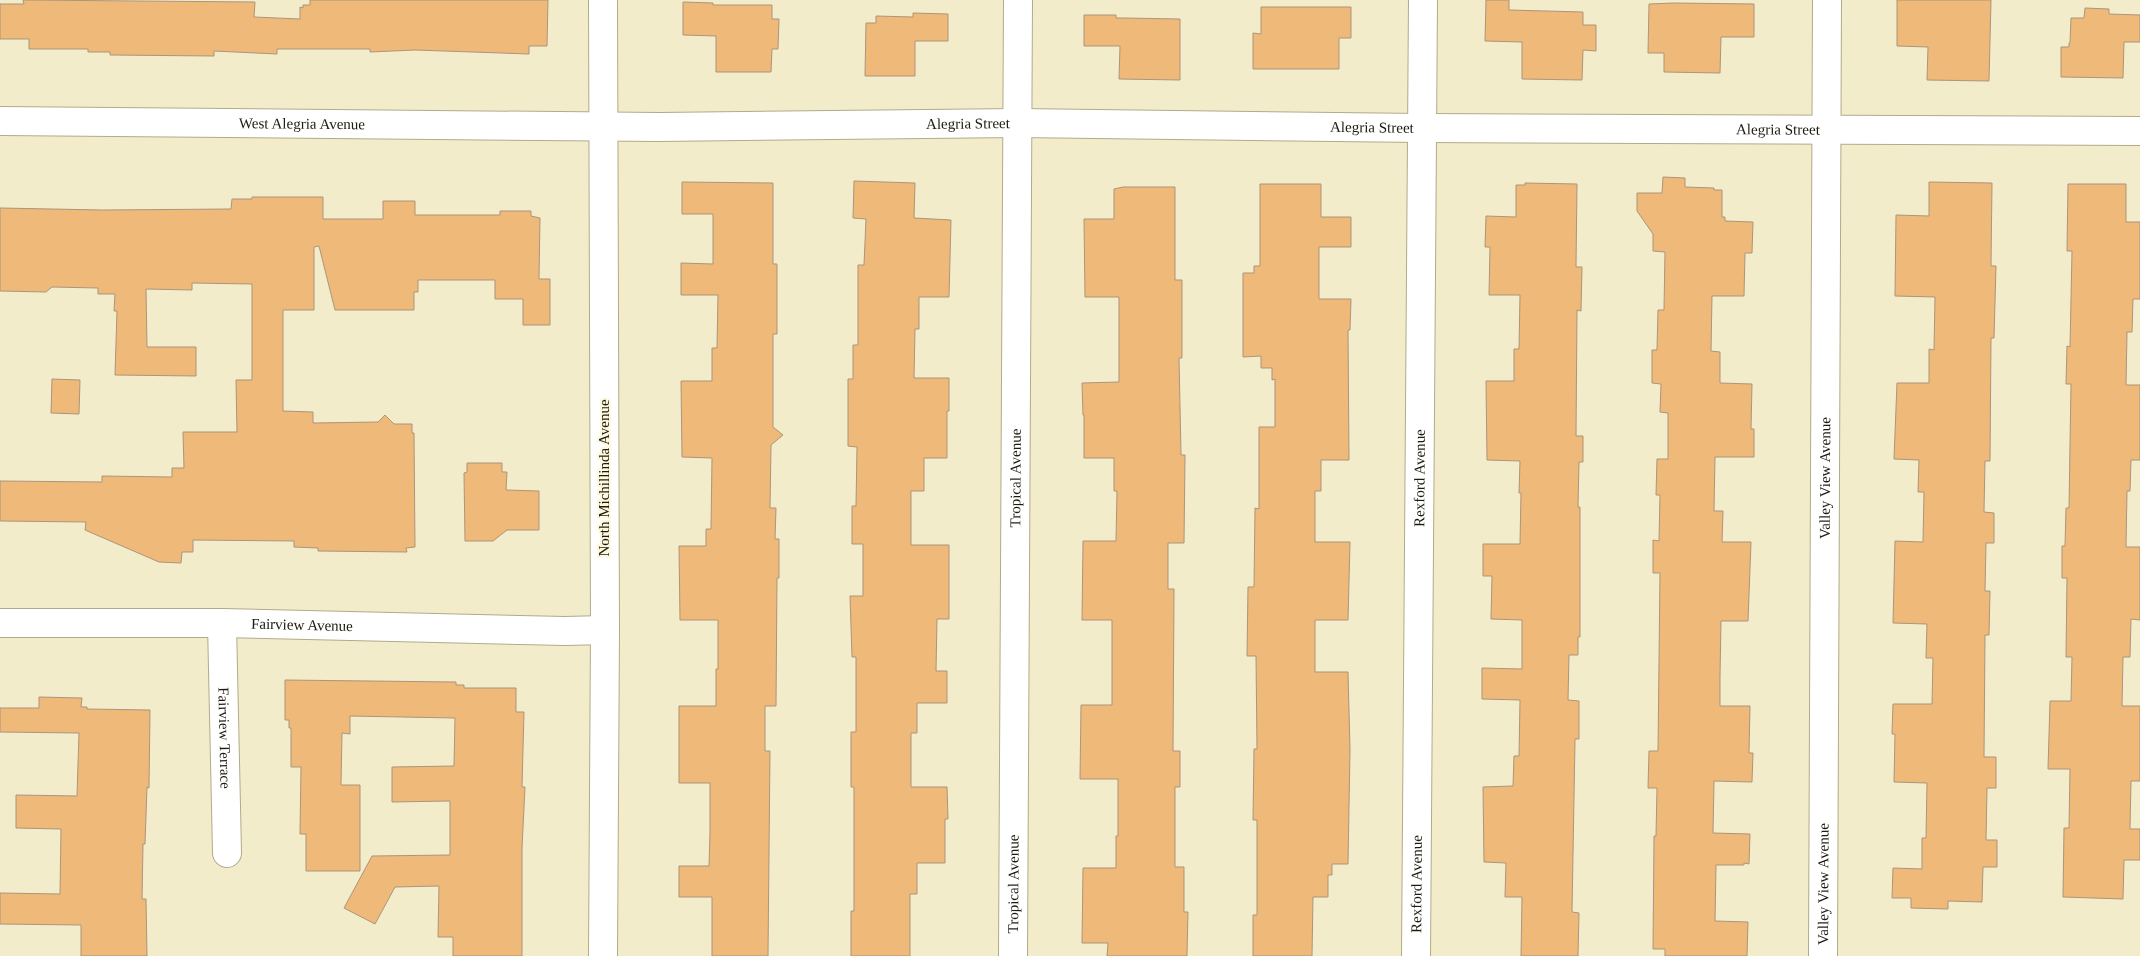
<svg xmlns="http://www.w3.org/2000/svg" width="2140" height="956" font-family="'Times New Roman',serif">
<rect width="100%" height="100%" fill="#f2ecca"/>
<path fill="#eeb979" stroke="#ac957b" d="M 23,0 L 255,2 L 254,17 L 300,19 L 300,7 L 303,8 L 303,5 L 310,5 L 310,0 L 548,0 L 547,46 L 529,46 L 529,54 L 415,50 L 370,52 L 370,49 L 277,49 L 277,54 L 214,51 L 214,56 L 110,55 L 110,52 L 88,52 L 88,49 L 29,49 L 29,39 L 0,39 L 0,4 L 24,4 Z
M 1486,0 L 1509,0 L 1509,10 L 1583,12 L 1583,25 L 1596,25 L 1596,51 L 1583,50 L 1582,80 L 1522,79 L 1522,42 L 1485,41 Z
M 1897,0 L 1991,0 L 1989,81 L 1927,80 L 1928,47 L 1897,46 Z
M 683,2 L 713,3 L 713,5 L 772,5 L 772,19 L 779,19 L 778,49 L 772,49 L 771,72 L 716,72 L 716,36 L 683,35 Z
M 1674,3 L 1754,4 L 1754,37 L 1721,37 L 1720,73 L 1664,72 L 1664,53 L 1648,53 L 1649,4 Z
M 1261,7 L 1351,7 L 1351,38 L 1339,38 L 1339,69 L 1253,69 L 1253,33 L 1261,34 Z
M 2085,8 L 2109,9 L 2109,14 L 2140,15 L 2140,42 L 2124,42 L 2123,78 L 2061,77 L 2061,47 L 2069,47 L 2069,43 L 2070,43 L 2071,18 L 2084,18 Z
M 913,13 L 948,14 L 948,41 L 915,41 L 915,76 L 865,76 L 866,23 L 876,23 L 876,16 L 913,17 Z
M 1084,15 L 1116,15 L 1116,18 L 1124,18 L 1180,19 L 1180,80 L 1119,79 L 1120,46 L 1084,46 Z
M 1663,177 L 1685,178 L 1685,187 L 1714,188 L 1714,190 L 1722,190 L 1722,217 L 1725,217 L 1725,221 L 1753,222 L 1752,253 L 1745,253 L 1744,296 L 1712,296 L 1711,351 L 1720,352 L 1720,383 L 1752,384 L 1751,429 L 1754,429 L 1754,457 L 1715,457 L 1714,511 L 1723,511 L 1722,542 L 1751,542 L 1748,621 L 1721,621 L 1720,676 L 1720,706 L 1750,706 L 1749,753 L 1753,753 L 1752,782 L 1714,781 L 1713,833 L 1750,834 L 1749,864 L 1744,863 L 1744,865 L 1716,865 L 1715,921 L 1748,922 L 1747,956 L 1665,956 L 1665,949 L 1653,949 L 1654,836 L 1656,836 L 1657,788 L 1648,788 L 1649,751 L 1658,751 L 1660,573 L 1653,573 L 1653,540 L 1659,541 L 1660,495 L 1656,495 L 1657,459 L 1668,459 L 1668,413 L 1660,412 L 1661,384 L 1652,383 L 1652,350 L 1657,350 L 1658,310 L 1664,310 L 1665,252 L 1653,251 L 1653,234 L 1637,211 L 1637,193 L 1662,193 Z
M 854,181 L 915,183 L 914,218 L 951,220 L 949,297 L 919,297 L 919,329 L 915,329 L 914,378 L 949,378 L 949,411 L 947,411 L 947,458 L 924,458 L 924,491 L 911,491 L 911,545 L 949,545 L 949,619 L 937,619 L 936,671 L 947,671 L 947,703 L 917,703 L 917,733 L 911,733 L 911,787 L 947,787 L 948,819 L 945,819 L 945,863 L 917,863 L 917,894 L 910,894 L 910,956 L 851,956 L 851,911 L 854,911 L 854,787 L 851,787 L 851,732 L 856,732 L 856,657 L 852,657 L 850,596 L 863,596 L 863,544 L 852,544 L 852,506 L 856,506 L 857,447 L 848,446 L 848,379 L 853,379 L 853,345 L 858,345 L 858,265 L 864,265 L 866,219 L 853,218 Z
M 682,182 L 773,183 L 773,264 L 777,264 L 777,334 L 773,334 L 773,427 L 783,435 L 771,445 L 770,508 L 776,508 L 775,539 L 779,539 L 779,578 L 777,578 L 776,706 L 765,706 L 765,751 L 770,751 L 768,956 L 712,956 L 712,897 L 679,897 L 679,866 L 709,866 L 710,832 L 710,783 L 679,783 L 679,706 L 716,706 L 716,669 L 718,669 L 718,620 L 680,620 L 679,546 L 706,546 L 706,529 L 711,529 L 712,458 L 682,457 L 681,381 L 712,381 L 712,348 L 717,348 L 718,295 L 681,295 L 681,263 L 713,264 L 713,214 L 682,214 Z
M 1929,182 L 1992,183 L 1991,266 L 1996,266 L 1994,338 L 1991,338 L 1990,461 L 1985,461 L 1984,512 L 1994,513 L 1994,543 L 1986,543 L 1985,591 L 1990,591 L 1989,635 L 1985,635 L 1984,757 L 1996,757 L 1996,788 L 1987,788 L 1986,840 L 1997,840 L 1997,867 L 1983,867 L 1982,902 L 1948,901 L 1948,909 L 1911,908 L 1911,898 L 1892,898 L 1893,868 L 1922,869 L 1922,838 L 1926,838 L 1927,783 L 1894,782 L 1895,734 L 1892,734 L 1893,704 L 1932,704 L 1933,658 L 1926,658 L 1927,624 L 1893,623 L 1895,541 L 1923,542 L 1924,492 L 1918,492 L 1919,460 L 1894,459 L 1897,383 L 1929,383 L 1929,349 L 1934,350 L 1935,297 L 1895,296 L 1896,215 L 1929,216 Z
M 1525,183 L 1577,184 L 1576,267 L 1582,267 L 1581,311 L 1577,310 L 1576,436 L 1583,436 L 1583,462 L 1579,462 L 1578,507 L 1580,507 L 1580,637 L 1578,637 L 1578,655 L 1569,655 L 1568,700 L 1579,701 L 1579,739 L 1575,739 L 1572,912 L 1579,913 L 1578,956 L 1521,956 L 1522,897 L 1505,897 L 1506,863 L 1484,862 L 1483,787 L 1513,786 L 1514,756 L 1519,756 L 1520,700 L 1482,699 L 1482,668 L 1522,669 L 1522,620 L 1491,619 L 1492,576 L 1483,576 L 1483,544 L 1520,544 L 1521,493 L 1519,493 L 1520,461 L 1487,460 L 1486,381 L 1514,381 L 1514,349 L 1519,349 L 1520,295 L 1489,295 L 1490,247 L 1485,247 L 1486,216 L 1516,217 L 1516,185 L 1525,185 Z
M 1260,184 L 1321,184 L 1321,217 L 1351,217 L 1351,247 L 1319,247 L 1319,299 L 1351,299 L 1350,330 L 1348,330 L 1349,460 L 1321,460 L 1321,491 L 1315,491 L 1315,542 L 1350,542 L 1348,620 L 1315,620 L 1315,672 L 1348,672 L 1350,750 L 1348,864 L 1332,864 L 1332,875 L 1328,875 L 1328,897 L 1313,897 L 1312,956 L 1253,956 L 1253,915 L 1257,915 L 1257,820 L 1253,820 L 1254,749 L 1257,749 L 1256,656 L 1247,656 L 1248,587 L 1254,587 L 1255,508 L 1259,509 L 1259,427 L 1275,427 L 1275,379 L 1272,380 L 1272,368 L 1261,368 L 1261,356 L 1243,357 L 1243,273 L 1254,273 L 1254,266 L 1260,266 Z
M 2068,184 L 2126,184 L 2126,222 L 2140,222 L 2140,299 L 2133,299 L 2132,332 L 2127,332 L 2126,385 L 2140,385 L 2140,460 L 2131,460 L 2130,491 L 2127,491 L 2126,547 L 2140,547 L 2140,620 L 2131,619 L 2130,657 L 2123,657 L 2122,706 L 2140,706 L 2140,781 L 2131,781 L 2130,829 L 2140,829 L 2140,860 L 2124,860 L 2123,899 L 2063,897 L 2064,828 L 2069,828 L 2070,769 L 2048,769 L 2050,701 L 2071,701 L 2072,657 L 2066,657 L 2067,578 L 2062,578 L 2062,546 L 2065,546 L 2066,508 L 2069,508 L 2071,384 L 2066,384 L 2067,346 L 2070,347 L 2072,251 L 2067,251 Z
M 1123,187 L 1175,187 L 1175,280 L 1182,280 L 1182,358 L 1179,358 L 1181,455 L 1185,455 L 1184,543 L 1168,543 L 1168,589 L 1174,589 L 1173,751 L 1180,751 L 1180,787 L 1175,787 L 1175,867 L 1184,867 L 1184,912 L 1188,912 L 1187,956 L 1107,956 L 1108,943 L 1082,943 L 1083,868 L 1116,868 L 1116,836 L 1118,836 L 1118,779 L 1080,779 L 1081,705 L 1112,705 L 1112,620 L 1082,620 L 1083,541 L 1116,541 L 1117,491 L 1114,491 L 1114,458 L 1084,458 L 1084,415 L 1083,415 L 1082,383 L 1119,382 L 1119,297 L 1085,297 L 1084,219 L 1114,219 L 1114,189 Z
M 252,197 L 323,197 L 323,219 L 383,219 L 383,201 L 415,201 L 415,215 L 500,215 L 500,211 L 531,211 L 531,216 L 540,218 L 539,279 L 550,279 L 550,325 L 523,325 L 523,299 L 495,299 L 495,280 L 418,280 L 418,292 L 414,292 L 414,310 L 335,310 L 319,246 L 314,247 L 314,310 L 283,310 L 283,411 L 313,412 L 313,423 L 378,422 L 385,415 L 394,424 L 412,424 L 412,433 L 414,433 L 415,547 L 406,548 L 407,552 L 318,551 L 318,548 L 294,547 L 294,541 L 193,540 L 193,552 L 182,552 L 181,563 L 159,562 L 85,530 L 86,522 L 0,521 L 0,481 L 102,482 L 102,476 L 172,477 L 172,468 L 184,468 L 183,432 L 237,432 L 236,380 L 252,380 L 252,284 L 192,283 L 192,290 L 146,289 L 147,347 L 196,347 L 196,376 L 115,375 L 117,311 L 114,311 L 115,294 L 98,294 L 98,288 L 52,287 L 46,292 L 0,291 L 0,208 L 103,210 L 231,209 L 232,199 L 252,199 Z
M 52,379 L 80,380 L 79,414 L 51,413 Z
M 467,463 L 502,463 L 502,472 L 507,472 L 506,490 L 539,491 L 539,530 L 507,530 L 493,541 L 465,541 L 464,473 L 467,472 Z
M 285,680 L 456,682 L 456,685 L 464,685 L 464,688 L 516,688 L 516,712 L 524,712 L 522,787 L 525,787 L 522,848 L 522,956 L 453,956 L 453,937 L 438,937 L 439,886 L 395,887 L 375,924 L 344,908 L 372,856 L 450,855 L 450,801 L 392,802 L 392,767 L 454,766 L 455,718 L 350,716 L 350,734 L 342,733 L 341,785 L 360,785 L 360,871 L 306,871 L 306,834 L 300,834 L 301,767 L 291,767 L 291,728 L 289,728 L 289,720 L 285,720 Z
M 39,697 L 82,698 L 81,707 L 87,707 L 87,709 L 150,710 L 149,788 L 147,787 L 145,844 L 143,844 L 142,899 L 146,899 L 147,956 L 81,956 L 81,925 L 0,924 L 0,893 L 60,894 L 61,829 L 16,828 L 16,795 L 77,796 L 79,733 L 0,732 L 0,708 L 39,708 Z"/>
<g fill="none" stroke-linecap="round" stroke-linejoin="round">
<defs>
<g id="minor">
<path id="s1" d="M 0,121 L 659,127 L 1018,123 L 1421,128 L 2140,131"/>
<path id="s2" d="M 0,623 L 222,623 L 565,631 L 605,630"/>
<path id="s3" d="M 222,623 L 227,853"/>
<path id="s4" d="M 1013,956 L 1018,0"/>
<path id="s5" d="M 1416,956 L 1423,0"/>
<path id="s6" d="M 1823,956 L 1827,0"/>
</g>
<path id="tertiary" d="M 603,956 L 605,630 L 603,0"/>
</defs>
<use href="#minor" stroke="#b0ab8a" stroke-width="30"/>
<use href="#tertiary" stroke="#b0ab8a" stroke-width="30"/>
<use href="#minor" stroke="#fff" stroke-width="28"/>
<use href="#tertiary" stroke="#fff" stroke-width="28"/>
</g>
<g text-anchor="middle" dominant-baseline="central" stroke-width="4.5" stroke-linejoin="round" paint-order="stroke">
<g font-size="15" fill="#1d1b0f" stroke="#fef9de">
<text stroke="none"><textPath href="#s1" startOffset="302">West Alegria Avenue</textPath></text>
<text stroke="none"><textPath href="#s1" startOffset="968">Alegria Street</textPath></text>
<text stroke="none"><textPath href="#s1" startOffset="1372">Alegria Street</textPath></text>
<text stroke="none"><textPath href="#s1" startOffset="1778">Alegria Street</textPath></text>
<text transform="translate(604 478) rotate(-90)">North Michillinda Avenue</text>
<text stroke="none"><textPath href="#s4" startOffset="478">Tropical Avenue</textPath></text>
<text stroke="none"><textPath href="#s5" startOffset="478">Rexford Avenue</textPath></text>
<text stroke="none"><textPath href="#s6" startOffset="478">Valley View Avenue</textPath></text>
<text stroke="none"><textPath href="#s2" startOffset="302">Fairview Avenue</textPath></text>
<text stroke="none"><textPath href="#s3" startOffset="115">Fairview Terrace</textPath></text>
<text stroke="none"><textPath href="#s4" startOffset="72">Tropical Avenue</textPath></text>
<text stroke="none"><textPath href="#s5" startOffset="72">Rexford Avenue</textPath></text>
<text stroke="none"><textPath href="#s6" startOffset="72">Valley View Avenue</textPath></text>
</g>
</g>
</svg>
